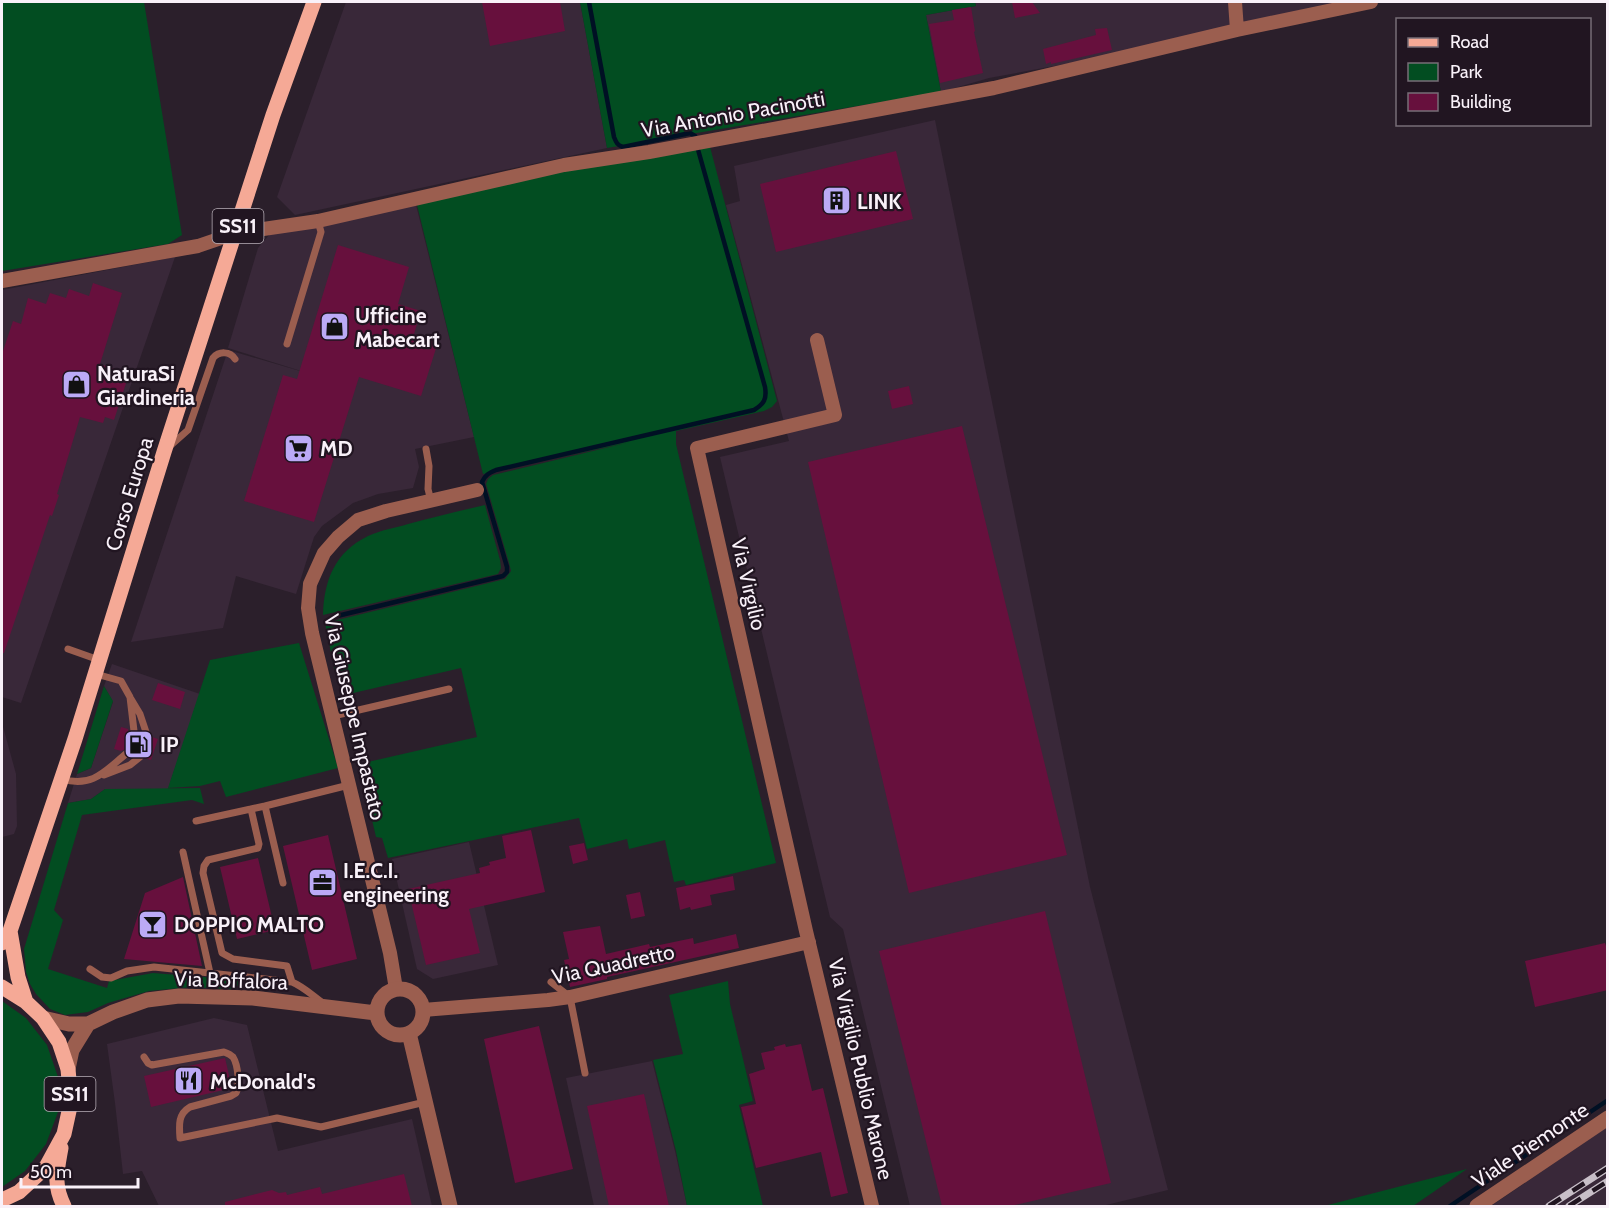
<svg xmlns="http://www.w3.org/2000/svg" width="1609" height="1208" font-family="Cabin,sans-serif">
<rect width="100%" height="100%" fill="#2b1f2b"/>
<path fill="#392839" d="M 346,2 L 580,2 L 607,148 L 295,215 L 277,197 Z
M 975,2 L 1343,2 L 1120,54 L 989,78 L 941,92 L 926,15 L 976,6 Z
M 935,120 L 1090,887 L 1168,1190 L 1102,1206 L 910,1206 L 843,929 L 830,917 L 720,457 L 789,441 L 726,205 L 740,201 L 734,166 Z
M 416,205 L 474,437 L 415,449 L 419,467 L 413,488 L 378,494 L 353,503 L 322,526 L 314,537 L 296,594 L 236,576 L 223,628 L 131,642 L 228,350 L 317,376 L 228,348 L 258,248 L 270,234 Z
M 175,257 L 21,703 L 2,697 L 2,290 Z
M 112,664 L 200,694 L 168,789 L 105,789 L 91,799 L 68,803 L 77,774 L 91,768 L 113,702 L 104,686 Z
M 2,723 L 16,774 L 17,826 L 14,834 L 2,837 Z
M 469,842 L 498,965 L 433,979 L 417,969 L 392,859 Z
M 214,1018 L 247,1025 L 278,1151 L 412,1119 L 432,1206 L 159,1206 L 142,1171 L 123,1174 L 115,1103 L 107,1044 Z
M 652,1061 L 675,1151 L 687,1206 L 594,1206 L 566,1078 Z
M 1607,1127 L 1607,1206 L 1491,1206 Z"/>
<path fill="#024d21" d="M 2,2 L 144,2 L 182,235 L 168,244 L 2,271 Z
M 580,2 L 975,2 L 976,6 L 926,15 L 941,92 L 607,148 Z
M 709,143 L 777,401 L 772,407 L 764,411 L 676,431 L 676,444 L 776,863 L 686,885 L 684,880 L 674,882 L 665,840 L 629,849 L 627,839 L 587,849 L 579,818 L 388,858 L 382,838 L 376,837 L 359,764 L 477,737 L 461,668 L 349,694 L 343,671 L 335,672 L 325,623 L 505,579 L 511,571 L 509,563 L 486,484 L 488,479 L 493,475 L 630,442 L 483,474 L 417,205 L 573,167 Z
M 485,505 L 500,560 L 501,568 L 498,574 L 323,615 C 324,580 335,552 368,536 C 381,530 395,528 408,524 C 434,517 459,511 485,505 Z
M 299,643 L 338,768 L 226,797 L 220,781 L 200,786 L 168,788 L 210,660 Z
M 104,686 L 113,701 L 91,768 L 77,774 Z
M 200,788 L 204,804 L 192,800 L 82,815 L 54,910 L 63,920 L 48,969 L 107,988 L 109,981 L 153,973 L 240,980 L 240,984 L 232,989 L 191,987 L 149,991 L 108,1003 L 88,1012 L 65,1015 L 50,1009 L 36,994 L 30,984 L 26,972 L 24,949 L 68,803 L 91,799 L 105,789 Z
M 728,981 L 730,1004 L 753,1101 L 739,1105 L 763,1206 L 687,1206 L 676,1151 L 653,1060 L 683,1054 L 669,995 Z
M 2,1001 L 26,1018 L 47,1045 L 58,1077 L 58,1112 L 46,1144 L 25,1171 L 2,1187 Z
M 1467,1169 L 1413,1206 L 1324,1206 Z"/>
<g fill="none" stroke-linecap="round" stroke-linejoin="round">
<path stroke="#001024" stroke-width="4.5" d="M 589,2 L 614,137 C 616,142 617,145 623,147 L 690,133 L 695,136
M 333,617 L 503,576 L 507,572 L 507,567 L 482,482 C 485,475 489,473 496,470 L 754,410 C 764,404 767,399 765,387 L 697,146
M 1450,1206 L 1608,1100"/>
</g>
<path fill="#67103d" d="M 482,2 L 560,2 L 565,31 L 490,46 Z
M 1012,2 L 1032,2 L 1040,13 L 1015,18 Z
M 971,7 L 975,31 L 974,32 L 983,73 L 940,83 L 929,24 L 954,20 L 952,10 Z
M 1107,28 L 1112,50 L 1051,64 L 1051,62 L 1046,64 L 1043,49 L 1096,35 L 1095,29 Z
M 896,151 L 913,219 L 776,252 L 760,184 Z
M 338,245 L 409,267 L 398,304 L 421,311 L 414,334 L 438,342 L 421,396 L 359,377 L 314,522 L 244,501 L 283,375 L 297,379 Z
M 93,283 L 122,293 L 100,364 L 129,374 L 114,420 L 105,417 L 103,423 L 80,417 L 57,494 L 59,495 L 52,516 L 50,515 L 4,653 L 2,653 L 2,354 L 13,321 L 21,324 L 28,298 L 46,304 L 50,293 L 66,298 L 69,289 L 89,296 Z
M 909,386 L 913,404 L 892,409 L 888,391 Z
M 962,426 L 1067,855 L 909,893 L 808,462 Z
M 158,683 L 185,692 L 180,709 L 152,700 Z
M 121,727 L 128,729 L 129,734 L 132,736 L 137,736 L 139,733 L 145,740 L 149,740 L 152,737 L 158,739 L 151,760 L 145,758 L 145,754 L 141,752 L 132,754 L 132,750 L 128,748 L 121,751 L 114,749 Z
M 531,830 L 545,892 L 469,909 L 480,953 L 426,965 L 408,889 L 480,873 L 479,868 L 490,865 L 489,862 L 506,858 L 502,836 Z
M 328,835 L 357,959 L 312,970 L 283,846 Z
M 584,843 L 588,860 L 573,864 L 569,846 Z
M 258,858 L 275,930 L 237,939 L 220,867 Z
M 733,876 L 735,890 L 710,895 L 712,905 L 691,910 L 690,907 L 680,910 L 676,888 Z
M 183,877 L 202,966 L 124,959 L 145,893 Z
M 640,892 L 645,916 L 631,919 L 626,895 Z
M 1045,911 L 1111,1183 L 1010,1206 L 942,1206 L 879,951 Z
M 600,926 L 606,954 L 649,944 L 650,947 L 693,938 L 694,944 L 736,934 L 739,948 L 607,977 L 607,979 L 570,987 L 564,960 L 569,959 L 563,932 Z
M 1605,943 L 1608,952 L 1608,990 L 1535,1007 L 1525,961 Z
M 539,1026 L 573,1169 L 515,1183 L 484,1039 Z
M 785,1044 L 786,1047 L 801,1044 L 812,1091 L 823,1088 L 848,1193 L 831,1197 L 821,1152 L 756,1168 L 741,1107 L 756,1104 L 749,1074 L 765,1069 L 761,1053 L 775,1050 L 774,1047 Z
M 225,1058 L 232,1088 L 151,1107 L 144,1076 Z
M 644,1094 L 669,1206 L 609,1206 L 587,1106 Z
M 404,1174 L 412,1206 L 225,1206 L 225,1202 L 272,1190 L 279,1193 L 286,1192 L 287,1195 L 320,1187 L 322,1194 Z"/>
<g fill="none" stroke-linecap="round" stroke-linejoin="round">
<path stroke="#9b5e4f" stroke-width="7" d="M 287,344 L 321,232 L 318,221
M 170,446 L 188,430 L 213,358 C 219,351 230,351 235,359
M 426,449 L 429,466 L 428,489 L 431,501
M 68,649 L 99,660
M 96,674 L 121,681 L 130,697 L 134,731
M 131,699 L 140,714 L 147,735
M 333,716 L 449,689
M 104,775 L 130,765 L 140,757
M 62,779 C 93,788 105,771 127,753
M 265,806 L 283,883
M 251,809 L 259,844 L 258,848 L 208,860 L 204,866 L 203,873 L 222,953 L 233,959 L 287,966 L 292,982
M 196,821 L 265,806 L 349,785
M 183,852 L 210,973
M 90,969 L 102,977 L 111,978 L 127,971 L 154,967 L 292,982 C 304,987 313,996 323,1003
M 551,982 L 570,997 L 585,1073
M 144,1057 L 148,1063 L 152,1065 L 224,1052 C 227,1053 230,1054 233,1057 C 238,1065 240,1085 236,1093 L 231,1096 L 190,1107 C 178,1114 179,1125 180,1138 L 277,1118 L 321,1127 L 425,1102"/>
<path stroke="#9b5e4f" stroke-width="14" d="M 1235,2 L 1237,30
M 2,281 L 198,246 L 236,233 L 318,221 L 564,165 L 649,152 L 994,88 L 1237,30 L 1371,2
M 817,340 L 835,415 L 697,448 L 806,931 L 872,1206
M 396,989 L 390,953 L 312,633 L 308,608 L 310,584 L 324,553 L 338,537 L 358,520 L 386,511 L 477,490
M 423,1010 L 548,1000 L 570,997 L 809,942"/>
<path stroke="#9b5e4f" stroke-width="15" d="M377 1012a23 23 0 1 1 46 0a23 23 0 1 1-46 0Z
M 43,1018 L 69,1024 L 88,1024 L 113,1012 L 147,1000 L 179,996 L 253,998 L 376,1013
M 409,1033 L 450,1206
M 68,1069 L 72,1050 L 88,1024
M 1477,1206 L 1608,1118"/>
<path stroke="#f5a996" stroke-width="15" d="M 10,931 L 18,977 L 26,1002
M 2,943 L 10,931 L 75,739 L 164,452 L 273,115 L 314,2
M 2,987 L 26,1002 L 43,1018 L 59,1042 L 68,1069 L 71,1102 L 64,1134 L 46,1167 L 19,1192 L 2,1200
M 61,1148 C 57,1171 53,1184 64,1206"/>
<defs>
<path id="rail" d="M 1549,1206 L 1608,1168
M 1569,1206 L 1608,1181"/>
</defs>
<use href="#rail" stroke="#c8bfc8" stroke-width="7"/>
<use href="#rail" stroke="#211521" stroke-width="4.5" stroke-dasharray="14" stroke-linecap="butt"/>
</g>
<defs>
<symbol id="building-square" viewBox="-11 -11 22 22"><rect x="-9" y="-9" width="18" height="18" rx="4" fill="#bbaaf6" stroke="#211521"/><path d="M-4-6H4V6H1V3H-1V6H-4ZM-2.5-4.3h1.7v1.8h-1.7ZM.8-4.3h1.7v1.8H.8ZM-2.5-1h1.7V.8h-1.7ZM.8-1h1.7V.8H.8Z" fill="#111"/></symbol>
<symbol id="shop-square" viewBox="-11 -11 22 22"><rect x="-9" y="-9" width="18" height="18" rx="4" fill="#bbaaf6" stroke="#211521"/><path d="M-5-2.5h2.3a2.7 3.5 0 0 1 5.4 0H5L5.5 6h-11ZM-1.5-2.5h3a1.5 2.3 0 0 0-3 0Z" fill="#111"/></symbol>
<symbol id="supermarket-square" viewBox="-11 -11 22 22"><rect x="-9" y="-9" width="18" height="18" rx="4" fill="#bbaaf6" stroke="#211521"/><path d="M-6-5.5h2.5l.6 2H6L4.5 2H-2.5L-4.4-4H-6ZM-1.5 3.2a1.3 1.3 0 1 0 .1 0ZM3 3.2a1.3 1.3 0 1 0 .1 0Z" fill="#111"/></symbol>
<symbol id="fuel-square" viewBox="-11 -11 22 22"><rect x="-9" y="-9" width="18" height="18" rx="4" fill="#bbaaf6" stroke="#211521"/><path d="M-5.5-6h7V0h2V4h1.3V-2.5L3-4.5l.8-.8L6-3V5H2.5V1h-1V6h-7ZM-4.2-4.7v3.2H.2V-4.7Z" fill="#111"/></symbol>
<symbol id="office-square" viewBox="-11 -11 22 22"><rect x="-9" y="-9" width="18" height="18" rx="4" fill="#bbaaf6" stroke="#211521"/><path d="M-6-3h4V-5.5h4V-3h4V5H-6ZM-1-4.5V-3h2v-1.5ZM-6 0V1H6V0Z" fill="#111"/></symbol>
<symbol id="bar-square" viewBox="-11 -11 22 22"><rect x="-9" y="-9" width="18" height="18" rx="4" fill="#bbaaf6" stroke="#211521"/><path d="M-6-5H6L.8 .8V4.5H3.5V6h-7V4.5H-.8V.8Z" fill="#111"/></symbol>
<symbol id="restaurant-square" viewBox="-11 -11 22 22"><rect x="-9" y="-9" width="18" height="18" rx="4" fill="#bbaaf6" stroke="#211521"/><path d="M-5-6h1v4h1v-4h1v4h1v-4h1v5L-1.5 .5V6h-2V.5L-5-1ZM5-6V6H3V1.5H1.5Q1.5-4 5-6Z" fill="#111"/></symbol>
</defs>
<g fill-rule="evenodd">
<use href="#building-square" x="820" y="184" width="33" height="33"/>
<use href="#shop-square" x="318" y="310" width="33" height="33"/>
<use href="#shop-square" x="60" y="368" width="33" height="33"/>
<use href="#supermarket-square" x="282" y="432" width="33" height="33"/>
<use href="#fuel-square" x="122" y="728" width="33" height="33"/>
<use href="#office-square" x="306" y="866" width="33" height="33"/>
<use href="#bar-square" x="136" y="908" width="33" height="33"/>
<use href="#restaurant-square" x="172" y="1064" width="33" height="33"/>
</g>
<g text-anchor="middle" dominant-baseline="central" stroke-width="4.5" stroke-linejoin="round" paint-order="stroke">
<g fill="#211521" stroke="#b8afb8" stroke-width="1.5">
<rect x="212.5" y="209" width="51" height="34" rx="4.5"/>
<rect x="44.5" y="1077" width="51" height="34" rx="4.5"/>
</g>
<g font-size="20" font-weight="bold" fill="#f9f1f9">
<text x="238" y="226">SS11</text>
<text x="70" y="1094">SS11</text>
</g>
<g font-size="21" fill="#f9f1f9" stroke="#211521">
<text transform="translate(733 114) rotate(-10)">Via Antonio Pacinotti</text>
<text transform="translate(129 494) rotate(-73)">Corso Europa</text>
<text transform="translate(749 584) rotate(77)">Via Virgilio</text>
<text transform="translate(355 717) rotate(77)">Via Giuseppe Impastato</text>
<text transform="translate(613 964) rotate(-12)">Via Quadretto</text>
<text transform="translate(231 980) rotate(2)">Via Boffalora</text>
<text transform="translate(861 1069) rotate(77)">Via Virgilio Publio Marone</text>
<text transform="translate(1530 1145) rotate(-34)">Viale Piemonte</text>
</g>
<g font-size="21" font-weight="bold" fill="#f9f1f9" stroke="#211521" text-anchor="start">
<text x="857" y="201">LINK</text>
<text x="355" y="315">Ufficine<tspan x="355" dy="24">Mabecart</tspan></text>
<text x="97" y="373">NaturaSi<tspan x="97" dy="24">Giardineria</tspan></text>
<text x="320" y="448">MD</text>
<text x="160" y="744">IP</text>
<text x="343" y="870">I.E.C.I.<tspan x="343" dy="24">engineering</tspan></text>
<text x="174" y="924">DOPPIO MALTO</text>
<text x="210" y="1081">McDonald's</text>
</g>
</g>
<rect width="1609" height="1208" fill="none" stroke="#f9f1f9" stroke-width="6"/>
<rect x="1396" y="18" width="195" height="108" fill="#211521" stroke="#776d77" stroke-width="1.5"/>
<rect x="1408" y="38" width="30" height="9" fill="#f5a996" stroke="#776d77" stroke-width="1.5"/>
<text x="1450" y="48" font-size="18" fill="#f9f1f9">Road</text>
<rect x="1408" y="63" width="30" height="18" fill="#024d21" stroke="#776d77" stroke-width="1.5"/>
<text x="1450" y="78" font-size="18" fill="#f9f1f9">Park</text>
<rect x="1408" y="93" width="30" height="18" fill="#67103d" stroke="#776d77" stroke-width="1.5"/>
<text x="1450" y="108" font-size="18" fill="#f9f1f9">Building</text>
<path d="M21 1178v9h117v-9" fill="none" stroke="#f9f1f9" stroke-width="3"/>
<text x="30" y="1178" font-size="18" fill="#f9f1f9" stroke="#211521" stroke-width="4.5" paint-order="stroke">50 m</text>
</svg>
